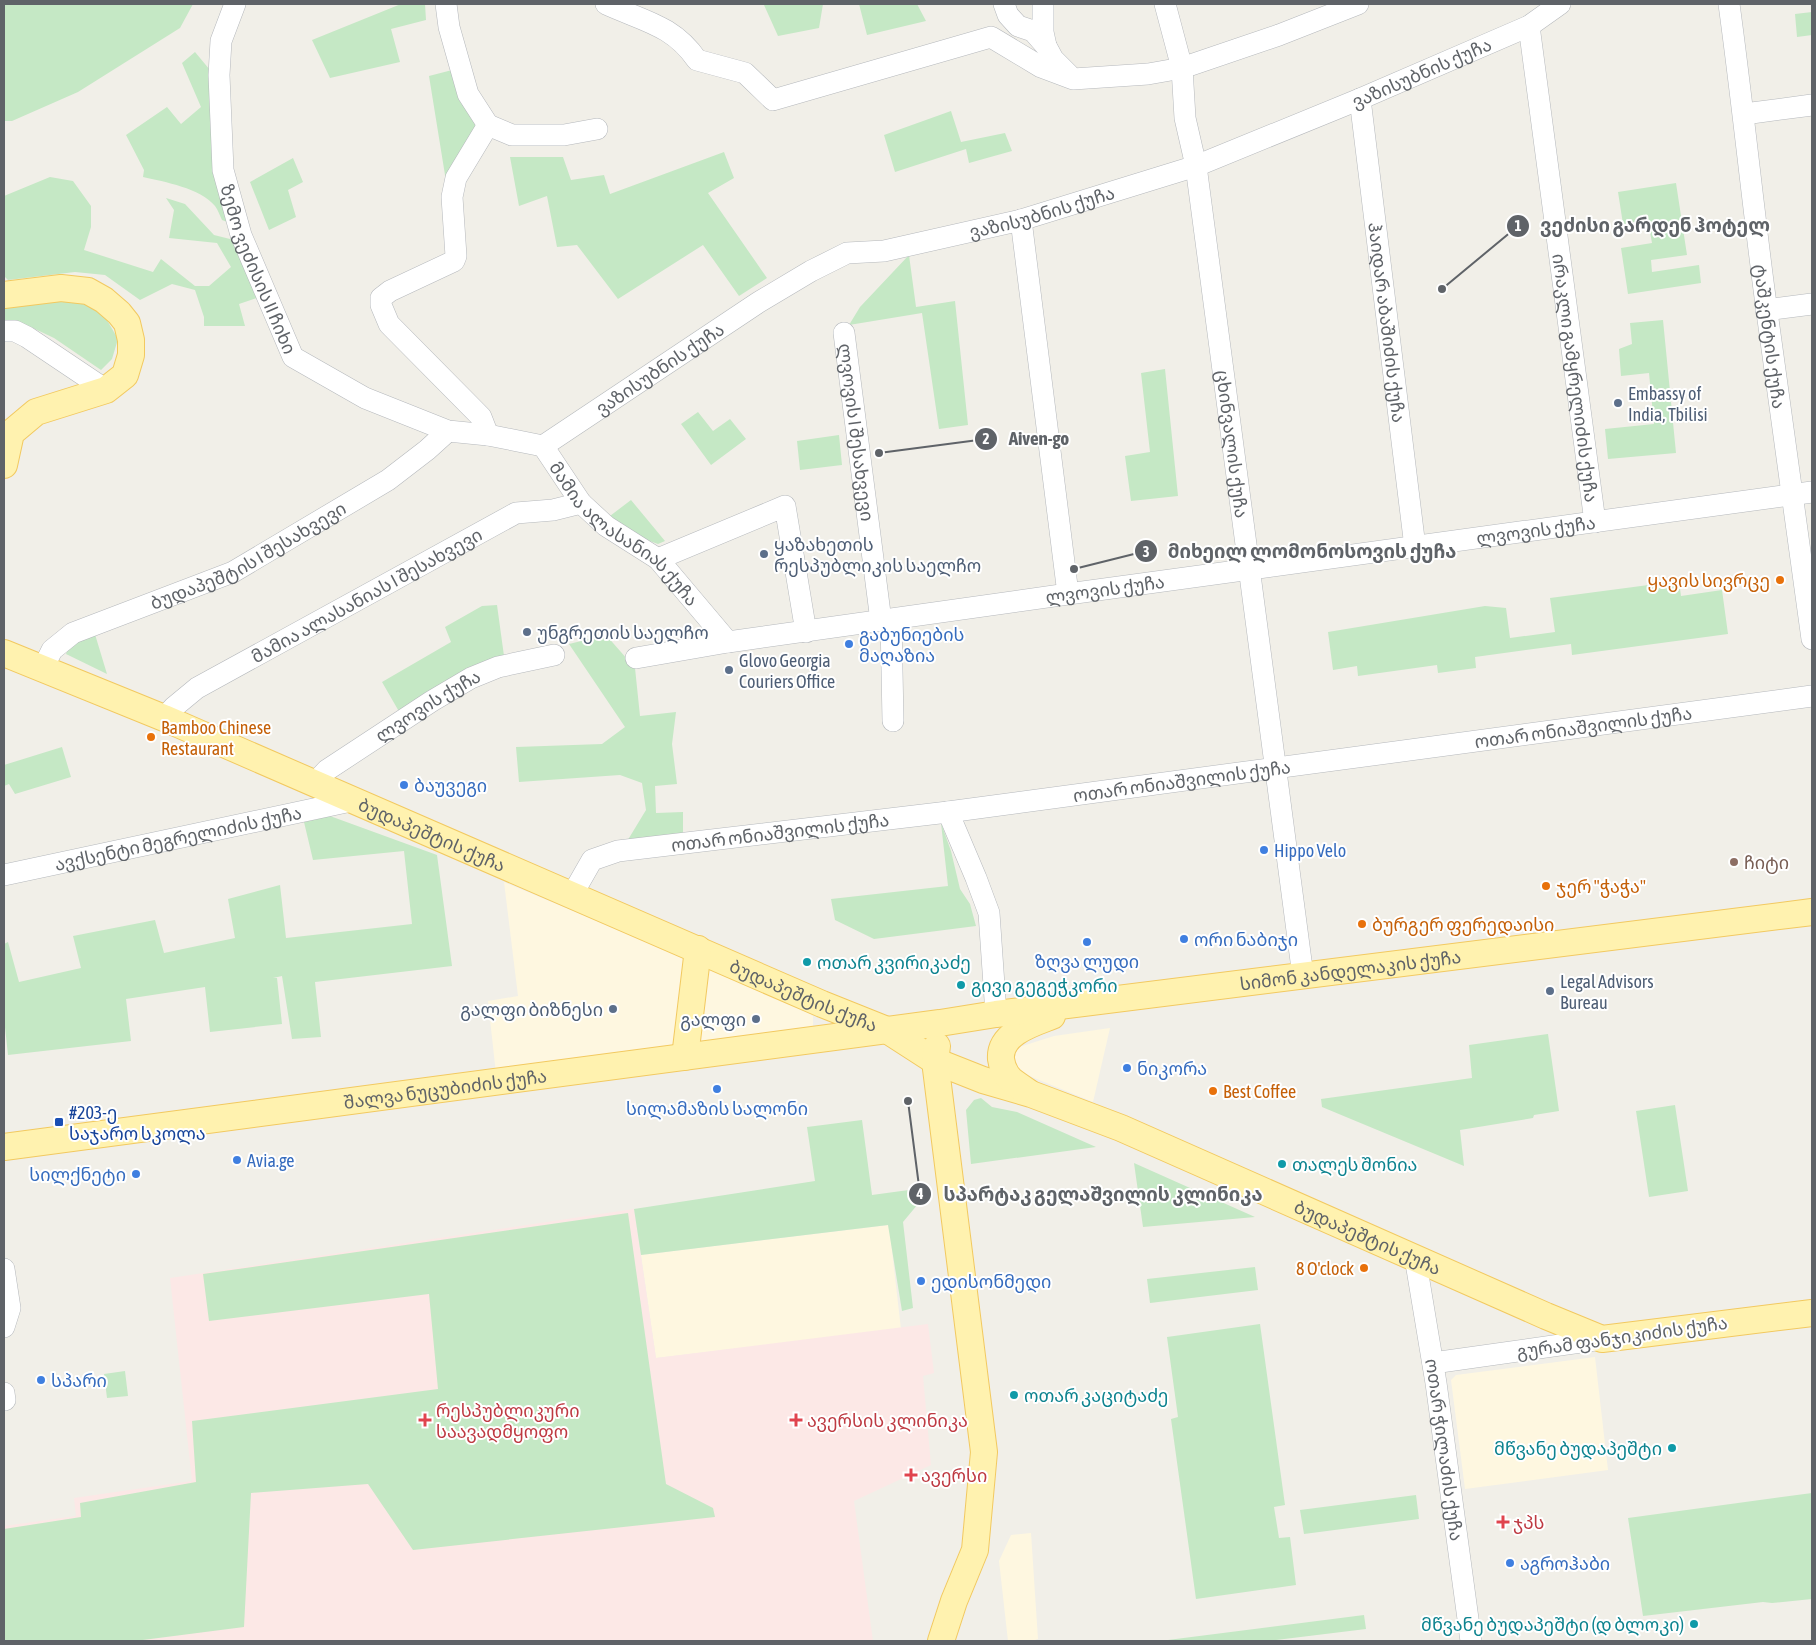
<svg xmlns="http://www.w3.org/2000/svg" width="1816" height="1645" font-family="'Asap Condensed','Noto Sans Georgian',sans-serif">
<rect width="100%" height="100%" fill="#f1efe8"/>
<path fill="#fef7e0" d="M 504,882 L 696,962 L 805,1011 L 813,1016 L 813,1026 L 805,1029 L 496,1074 L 488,1001 L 518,996 Z
M 1110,1028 L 1093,1102 L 1032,1077 L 1010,1066 L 1013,1049 L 1054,1036 Z
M 889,1225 L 901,1329 L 656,1358 L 641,1255 Z
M 1595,1357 L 1608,1470 L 1465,1489 L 1451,1380 L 1456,1375 Z
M 1031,1533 L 1038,1639 L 1032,1641 L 1008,1641 L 999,1561 L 1011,1535 Z"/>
<path fill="#fce8e6" d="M 634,1209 L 656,1358 L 928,1324 L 934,1373 L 923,1376 L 931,1465 L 854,1501 L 873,1641 L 4,1641 L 4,1526 L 76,1516 L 74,1498 L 192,1481 L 170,1278 Z"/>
<path fill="#c5e8c5" d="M 4,4 L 193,4 L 180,28 L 78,92 L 12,121 L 4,121 Z
M 401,4 L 425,4 L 426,20 L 391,29 L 400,62 L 330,78 L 312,40 Z
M 766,4 L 823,4 L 819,28 L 778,36 L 764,5 Z
M 856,4 L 917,4 L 926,21 L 867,35 L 859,4 Z
M 1812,12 L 1812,35 L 1797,37 L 1795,14 Z
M 195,52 L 210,70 L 213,174 L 230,223 L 222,220 C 220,216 218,210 215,206 C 200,188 165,182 143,177 L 144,170 L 126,135 L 167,107 L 181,124 L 201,107 L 182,63 Z
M 456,69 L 477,125 L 445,187 L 445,175 L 429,76 Z
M 951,111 L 961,142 L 1005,133 L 1012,151 L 969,163 L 966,149 L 895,172 L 884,135 Z
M 724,152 L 734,178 L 708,193 L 767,278 L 739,296 L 703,245 L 618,299 L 577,245 L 557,247 L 547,196 L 519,206 L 510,157 L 563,157 L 571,180 L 604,175 L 610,194 Z
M 293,158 L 303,182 L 288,190 L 296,217 L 269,230 L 250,182 Z
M 50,177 L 73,181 L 91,206 L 91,227 L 84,250 L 153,272 L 161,259 L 195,286 L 209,286 L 231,267 L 217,243 L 169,238 L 174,210 L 166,198 L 185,204 L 214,235 L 238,241 L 263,296 L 239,304 L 245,326 L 204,326 L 204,317 L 195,290 L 172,284 L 140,300 L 105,275 L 75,272 L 8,280 L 4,276 L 4,196 Z
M 1676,183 L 1687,255 L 1651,260 L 1652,272 L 1699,265 L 1701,283 L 1628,294 L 1621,248 L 1652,243 L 1648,221 L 1623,224 L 1618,192 Z
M 909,255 L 916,307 L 955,301 L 968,425 L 939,429 L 922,313 L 849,325 L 860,307 Z
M 77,300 L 104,315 L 118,339 L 112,359 L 101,370 L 54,338 L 18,321 L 4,323 L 4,305 Z
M 1663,320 L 1676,453 L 1608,459 L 1605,429 L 1654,424 L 1649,373 L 1621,376 L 1619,349 L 1632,344 L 1630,323 Z
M 1165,369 L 1178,496 L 1131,501 L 1125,456 L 1150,452 L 1141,373 Z
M 698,412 L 713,431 L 730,419 L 746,439 L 711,465 L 681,424 Z
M 839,435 L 842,465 L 800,470 L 797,441 Z
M 631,500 L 665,541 L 658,544 L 644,539 L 606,519 Z
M 1679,581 L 1681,596 L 1722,590 L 1728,634 L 1572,655 L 1571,644 L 1475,657 L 1476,668 L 1438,673 L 1437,665 L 1358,676 L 1357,666 L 1333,670 L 1328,632 L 1485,606 L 1506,608 L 1510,638 L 1555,632 L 1550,598 Z
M 497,605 L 504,656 L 401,715 L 382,682 L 451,642 L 445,627 L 482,606 Z
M 94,631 L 107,674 L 66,654 L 71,642 Z
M 606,635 L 635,668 L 640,716 L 676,712 L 672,744 L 677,784 L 655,786 L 656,813 L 683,812 L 683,834 L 626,843 L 646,810 L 642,783 L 620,775 L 519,782 L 516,747 L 602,744 L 625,727 L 569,644 Z
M 62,747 L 71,777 L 15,794 L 9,784 L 4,786 L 4,765 Z
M 330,816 L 437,855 L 452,966 L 315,982 L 321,1037 L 292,1039 L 282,976 L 273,978 L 277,978 L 282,1024 L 210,1032 L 205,987 L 126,999 L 131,1041 L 8,1055 L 4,1018 L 4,944 L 8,942 L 19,982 L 81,968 L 73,936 L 155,920 L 164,953 L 235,938 L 228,899 L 280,885 L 286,938 L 412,924 L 404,851 L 313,860 L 304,822 Z
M 941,823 L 951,851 L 960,889 L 970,904 L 976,926 L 874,939 L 835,920 L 831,899 L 948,886 Z
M 1548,1034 L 1559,1111 L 1534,1115 L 1533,1118 L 1460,1130 L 1464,1166 L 1322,1107 L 1321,1099 L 1472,1078 L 1469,1045 Z
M 981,1098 L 992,1107 L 1017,1112 L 1096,1147 L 971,1164 L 966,1110 L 974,1100 Z
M 1675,1105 L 1688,1191 L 1649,1197 L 1636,1111 Z
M 862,1120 L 872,1195 L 931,1187 L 929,1197 L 918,1204 L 903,1222 L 913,1308 L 902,1311 L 888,1225 L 641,1255 L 634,1209 L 815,1181 L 807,1127 Z
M 1134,1163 L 1255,1217 L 1143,1227 Z
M 628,1213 L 666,1484 L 713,1508 L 715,1517 L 413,1550 L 368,1484 L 251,1493 L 244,1627 L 135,1641 L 4,1641 L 4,1529 L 81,1517 L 80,1503 L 196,1482 L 192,1421 L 438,1389 L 429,1294 L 209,1321 L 203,1274 Z
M 1255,1267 L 1258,1290 L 1150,1303 L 1147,1279 Z
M 1260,1324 L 1285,1505 L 1274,1507 L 1279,1538 L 1290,1537 L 1296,1585 L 1196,1599 L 1171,1419 L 1178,1417 L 1167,1337 Z
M 125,1371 L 128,1396 L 107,1398 L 104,1374 Z
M 1812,1493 L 1812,1599 L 1772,1603 L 1763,1602 L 1643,1616 L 1628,1518 Z
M 1416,1495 L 1419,1519 L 1304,1534 L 1300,1510 Z
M 1364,1615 L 1366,1629 L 1267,1641 L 1160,1641 Z"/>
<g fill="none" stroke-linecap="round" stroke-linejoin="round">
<defs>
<g id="minor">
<path id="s1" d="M 235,4 L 221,41 L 219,75 L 223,170 L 241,235 L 293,357 L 365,398 L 448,431 L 488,435 L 543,446"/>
<path d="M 446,4 L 449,27 L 468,94 L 488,125"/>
<path d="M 606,4 C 643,21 673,25 697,60 L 745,73 L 773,100 L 991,37 L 1041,67 L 1073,79 L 1148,74 L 1182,68 L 1279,35 L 1358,4"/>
<path d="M 1004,4 L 1008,15 L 1018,26 L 1033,31 L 1046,46 L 1053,59 L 1069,75"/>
<path d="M 1043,4 L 1043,32 L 1046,46"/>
<path id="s2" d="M 1165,4 L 1182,68 L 1185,118 L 1196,166 L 1303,976"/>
<path id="s3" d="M 1729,4 C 1743,106 1753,209 1767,312 C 1781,421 1796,530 1812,639"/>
<path id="s4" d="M 1529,26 L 1595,522"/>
<path id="s5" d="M 1360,99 L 1415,547"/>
<path d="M 1744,114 L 1812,105"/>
<path d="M 488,125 L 456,178 L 452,197 L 456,256 L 454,261 L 390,291 L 381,298 L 381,305 L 389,324 L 481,417 L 488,435"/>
<path d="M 488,125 L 512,135 L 564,135 L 597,129"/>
<path d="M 1021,220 L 1068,594"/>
<path d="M 1766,310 L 1812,304"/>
<path d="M 4,331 L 15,331 L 27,337 L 106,390"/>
<path id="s6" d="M 844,333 L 881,621"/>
<path id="s7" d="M 543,446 L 759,302 L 811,271 L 847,253 L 884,251 L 1021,220 L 1196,166 L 1360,99 L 1529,26 L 1560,4"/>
<path id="s8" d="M 543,446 L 581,503 L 606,526 L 658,559 L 728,642"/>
<path d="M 658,559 L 785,506 L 806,632"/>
<path d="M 891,620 L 893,721"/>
<path id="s9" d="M 636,658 L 728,642 L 1068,594 L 1812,492"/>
<path id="s10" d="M 43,668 L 52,650 L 73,633 L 233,572 L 388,480 L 427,450 L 448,431"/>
<path id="s11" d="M 164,718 L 174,707 L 197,688 L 516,513 L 553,510 L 581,503"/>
<path id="s12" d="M 314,784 L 327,770 L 432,701 L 471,678 L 498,667 L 554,655"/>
<path d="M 948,812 L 976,878 L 989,913 L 996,1014"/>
<path id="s13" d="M 4,875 L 351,801"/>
<path id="s14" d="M 572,895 L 592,860 L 618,851 L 948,812 L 1812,696"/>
<path id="s15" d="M 1415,1257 L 1436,1383 L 1471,1641"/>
<path d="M 4,1269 L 10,1308 L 4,1327"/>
<path d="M 1433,1363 L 1602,1339"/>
<path d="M 4,1393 L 5,1400"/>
</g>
<g id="major">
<path d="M 4,295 L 61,288 L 88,291 L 104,300 L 119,313 L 127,323 L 131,340 L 131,355 L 125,375 L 106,390 L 36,412 L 11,433 L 4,465"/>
<path id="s16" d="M 4,653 L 164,718 L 822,1004 L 887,1030 L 935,1061 L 983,1080 L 1031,1094 L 1121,1128 L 1546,1316 L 1602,1339 L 1812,1313"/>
<path d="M 937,1046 L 935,1061 L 984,1452 L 975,1550 L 954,1601 L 941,1641"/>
<path d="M 685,1057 L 698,949"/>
<path d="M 1028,1092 C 1022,1088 1016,1084 1011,1080 C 1006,1075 1002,1067 1001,1059 C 999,1033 1034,1023 1052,1016"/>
<path id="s17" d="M 4,1147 L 940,1023 L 996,1014 L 1812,912"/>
</g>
</defs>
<use href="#minor" stroke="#b5b8bc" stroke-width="22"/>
<use href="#major" stroke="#f2c960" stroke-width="28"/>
<use href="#minor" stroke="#fff" stroke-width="21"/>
<use href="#major" stroke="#fff2af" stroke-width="26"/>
</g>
<g fill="#5c6f8a" stroke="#fff" stroke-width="2">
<circle cx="1618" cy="403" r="5"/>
<circle cx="764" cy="554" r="5"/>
<circle cx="527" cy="632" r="5"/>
<circle cx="729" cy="670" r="5"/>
<circle cx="1550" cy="991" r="5"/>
<circle cx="613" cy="1009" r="5"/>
<circle cx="756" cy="1019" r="5"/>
</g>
<g fill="#e8710a" stroke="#fff" stroke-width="2">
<circle cx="1780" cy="580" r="5"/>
<circle cx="151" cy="737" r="5"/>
<circle cx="1546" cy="886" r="5"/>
<circle cx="1362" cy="924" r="5"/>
<circle cx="1213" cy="1091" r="5"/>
<circle cx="1364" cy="1268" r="5"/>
</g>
<g fill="#3f7fe0" stroke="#fff" stroke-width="2">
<circle cx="849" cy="644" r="5"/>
<circle cx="404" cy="785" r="5"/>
<circle cx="1264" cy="850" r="5"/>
<circle cx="1184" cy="939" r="5"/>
<circle cx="1087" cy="942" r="5"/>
<circle cx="1127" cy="1068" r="5"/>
<circle cx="717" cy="1089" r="5"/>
<circle cx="237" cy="1160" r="5"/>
<circle cx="136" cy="1174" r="5"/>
<circle cx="921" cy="1281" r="5"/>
<circle cx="41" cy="1380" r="5"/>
<circle cx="1510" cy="1563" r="5"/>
</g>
<circle fill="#8d6e63" stroke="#fff" stroke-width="2" cx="1734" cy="862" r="5"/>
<g fill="#0f9aa8" stroke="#fff" stroke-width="2">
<circle cx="807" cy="962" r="5"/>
<circle cx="961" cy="985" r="5"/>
<circle cx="1282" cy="1164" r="5"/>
<circle cx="1014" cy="1395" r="5"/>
<circle cx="1672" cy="1448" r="5"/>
<circle cx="1694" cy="1624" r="5"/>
</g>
<rect fill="#1a4fb4" stroke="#fff" stroke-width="2" x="54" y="1117" width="10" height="10" rx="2.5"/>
<g fill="#e0444e" stroke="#fff" stroke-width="2">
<path d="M422.5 1412.5h5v5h5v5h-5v5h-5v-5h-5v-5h5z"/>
<path d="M793.5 1412.5h5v5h5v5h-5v5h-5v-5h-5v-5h5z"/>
<path d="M908.5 1467.5h5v5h5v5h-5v5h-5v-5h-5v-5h5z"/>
<path d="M1500.5 1514.5h5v5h5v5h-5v5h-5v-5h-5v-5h5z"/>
</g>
<g text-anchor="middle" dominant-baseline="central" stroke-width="4" stroke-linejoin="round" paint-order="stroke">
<g font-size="18" fill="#5f6368" stroke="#fff">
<text stroke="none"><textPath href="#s7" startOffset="965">ვაზისუბნის ქუჩა</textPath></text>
<text stroke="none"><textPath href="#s7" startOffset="560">ვაზისუბნის ქუჩა</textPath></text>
<text stroke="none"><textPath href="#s1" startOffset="274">ზემო ვეძისის II ჩიხი</textPath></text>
<text stroke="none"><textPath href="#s5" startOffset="225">ჰაიდარ აბაშიძის ქუჩა</textPath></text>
<text stroke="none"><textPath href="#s3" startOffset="335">ტაშკენტის ქუჩა</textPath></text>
<text stroke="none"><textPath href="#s7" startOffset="140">ვაზისუბნის ქუჩა</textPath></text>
<text stroke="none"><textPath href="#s4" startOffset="355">ირაკლი გამყრელიძის ქუჩა</textPath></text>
<text stroke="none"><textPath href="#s6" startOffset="100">ლვოვის I შესახვევი</textPath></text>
<text stroke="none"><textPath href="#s2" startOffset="446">ცხინვალის ქუჩა</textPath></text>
<text stroke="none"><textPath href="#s9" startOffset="909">ლვოვის ქუჩა</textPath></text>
<text stroke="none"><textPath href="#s8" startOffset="121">მამია ალასანიას ქუჩა</textPath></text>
<text stroke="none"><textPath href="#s10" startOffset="239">ბუდაპეშტის I შესახვევი</textPath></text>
<text stroke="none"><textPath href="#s9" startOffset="474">ლვოვის ქუჩა</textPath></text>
<text stroke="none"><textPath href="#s11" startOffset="238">მამია ალასანიას I შესახვევი</textPath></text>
<text stroke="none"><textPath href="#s12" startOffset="139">ლვოვის ქუჩა</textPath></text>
<text stroke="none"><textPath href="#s14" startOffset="1041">ოთარ ონიაშვილის ქუჩა</textPath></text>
<text stroke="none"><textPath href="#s14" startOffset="636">ოთარ ონიაშვილის ქუჩა</textPath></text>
<text stroke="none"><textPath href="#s14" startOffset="231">ოთარ ონიაშვილის ქუჩა</textPath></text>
<text stroke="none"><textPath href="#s16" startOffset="465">ბუდაპეშტის ქუჩა</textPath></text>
<text stroke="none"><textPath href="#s13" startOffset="178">ავქსენტი მეგრელიძის ქუჩა</textPath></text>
<text stroke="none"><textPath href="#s17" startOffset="1358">სიმონ კანდელაკის ქუჩა</textPath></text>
<text stroke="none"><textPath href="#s16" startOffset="870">ბუდაპეშტის ქუჩა</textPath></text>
<text stroke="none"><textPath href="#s17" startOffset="445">შალვა ნუცუბიძის ქუჩა</textPath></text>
<text stroke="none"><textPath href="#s16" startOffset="1485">ბუდაპეშტის ქუჩა</textPath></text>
<text transform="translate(1622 1337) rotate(-8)">გურამ ფანჯიკიძის ქუჩა</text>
<text stroke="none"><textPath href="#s15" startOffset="195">ოთარ ჭილაძის ქუჩა</textPath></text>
</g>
<g font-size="18" fill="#4e5e75" stroke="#fff" text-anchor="start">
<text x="1628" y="393">Embassy of<tspan x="1628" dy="21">India, Tbilisi</tspan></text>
<text x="774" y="544">ყაზახეთის<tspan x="774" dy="21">რესპუბლიკის საელჩო</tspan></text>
<text x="537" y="632">უნგრეთის საელჩო</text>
<text x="739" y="660">Glovo Georgia<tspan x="739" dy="21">Couriers Office</tspan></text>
<text x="1560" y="981">Legal Advisors<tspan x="1560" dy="21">Bureau</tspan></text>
<text x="603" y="1009" text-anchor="end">გალფი ბიზნესი</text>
<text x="746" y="1019" text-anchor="end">გალფი</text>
</g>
<g font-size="18" fill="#c56008" stroke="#fff" text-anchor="start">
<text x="1770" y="580" text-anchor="end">ყავის სივრცე</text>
<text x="161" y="727">Bamboo Chinese<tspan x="161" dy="21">Restaurant</tspan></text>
<text x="1556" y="886">ჯერ "ჭაჭა"</text>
<text x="1372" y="924">ბურგერ ფერედაისი</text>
<text x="1223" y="1091">Best Coffee</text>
<text x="1354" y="1268" text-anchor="end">8 O'clock</text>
</g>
<g font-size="18" fill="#366cbe" stroke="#fff" text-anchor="start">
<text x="859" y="634">გაბუნიების<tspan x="859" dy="21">მაღაზია</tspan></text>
<text x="414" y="785">ბაუვეგი</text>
<text x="1274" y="850">Hippo Velo</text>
<text x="1194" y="939">ორი ნაბიჯი</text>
<text x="1087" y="961" text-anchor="middle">ზღვა ლუდი</text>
<text x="1137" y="1068">ნიკორა</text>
<text x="717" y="1108" text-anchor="middle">სილამაზის სალონი</text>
<text x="247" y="1160">Avia.ge</text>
<text x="126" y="1174" text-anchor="end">სილქნეტი</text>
<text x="931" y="1281">ედისონმედი</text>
<text x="51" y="1380">სპარი</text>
<text x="1520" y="1563">აგროჰაბი</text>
</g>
<g font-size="18" fill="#785e54" stroke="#fff" text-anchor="start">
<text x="1744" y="862">ჩიტი</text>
</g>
<g font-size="18" fill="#0d838f" stroke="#fff" text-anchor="start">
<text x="817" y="962">ოთარ კვირიკაძე</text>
<text x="971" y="985">გივი გეგეჭკორი</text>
<text x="1292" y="1164">თალეს შონია</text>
<text x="1024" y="1395">ოთარ კაციტაძე</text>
<text x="1662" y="1448" text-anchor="end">მწვანე ბუდაპეშტი</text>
<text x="1684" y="1624" text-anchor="end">მწვანე ბუდაპეშტი (დ ბლოკი)</text>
</g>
<g font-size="18" fill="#164399" stroke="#fff" text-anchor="start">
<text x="69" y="1112">#203-ე<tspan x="69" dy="21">საჯარო სკოლა</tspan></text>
</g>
<g font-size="18" fill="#be3a42" stroke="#fff" text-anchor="start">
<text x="436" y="1410">რესპუბლიკური<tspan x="436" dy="21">საავადმყოფო</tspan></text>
<text x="807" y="1420">ავერსის კლინიკა</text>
<text x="921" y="1475">ავერსი</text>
<text x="1513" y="1522">ჯპს</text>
</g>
</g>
<path fill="none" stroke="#5f6368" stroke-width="2" d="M1442 289L1518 226M879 453L986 439M1074 569L1146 551M908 1101L920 1194"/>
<g fill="#5f6368" stroke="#fff" stroke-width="2">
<circle cx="1442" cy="289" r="5"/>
<circle cx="879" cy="453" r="5"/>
<circle cx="1074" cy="569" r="5"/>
<circle cx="908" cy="1101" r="5"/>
<circle cx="1518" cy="226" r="12"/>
<circle cx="986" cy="439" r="12"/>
<circle cx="1146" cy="551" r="12"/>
<circle cx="920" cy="1194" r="12"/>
</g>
<g font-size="15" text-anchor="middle" font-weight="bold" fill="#fff">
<text x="1518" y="231">1</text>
<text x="986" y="444">2</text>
<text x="1146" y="557">3</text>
<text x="920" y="1199">4</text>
</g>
<g font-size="19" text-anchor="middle" font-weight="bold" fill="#5f6368" stroke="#fff" stroke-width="4" stroke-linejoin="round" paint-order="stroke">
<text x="1655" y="232">ვეძისი გარდენ ჰოტელ</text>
<text x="1039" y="445">Aiven-go</text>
<text x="1312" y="558">მიხეილ ლომონოსოვის ქუჩა</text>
<text x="1103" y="1201">სპარტაკ გელაშვილის კლინიკა</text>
</g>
<rect width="1816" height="1645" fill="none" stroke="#5f6368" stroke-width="10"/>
</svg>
